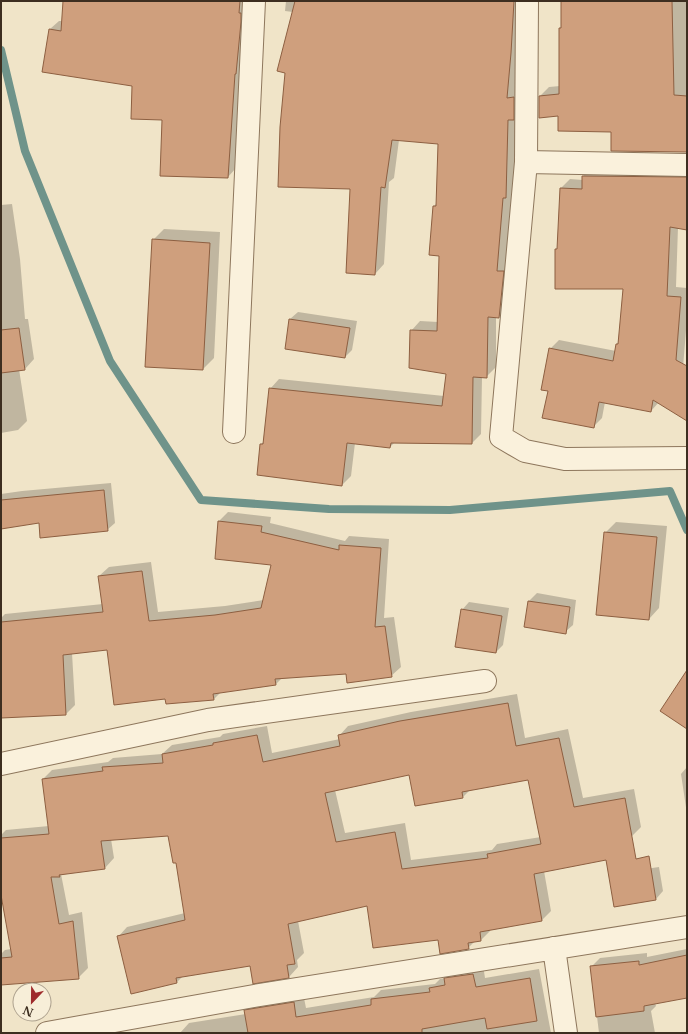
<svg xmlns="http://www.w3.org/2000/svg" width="688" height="1034" font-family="'Libre Baskerville',serif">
<rect width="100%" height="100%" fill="#f0e4c8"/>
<path fill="#0003" fill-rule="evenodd" d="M 64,1 L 248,1 L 236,168 L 228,177 L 163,119 L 133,86 L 50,29 L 59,21 L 63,21 Z
M 286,1 L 523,1 L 523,89 L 515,188 L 512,191 L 506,262 L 508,307 L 499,317 L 496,316 L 496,367 L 486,377 L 482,377 L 481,434 L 472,443 L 395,442 L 390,447 L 355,443 L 351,476 L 342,485 L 261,444 L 265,441 L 270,389 L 279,379 L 444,396 L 447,373 L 411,331 L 420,321 L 438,322 L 440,255 L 434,206 L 437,203 L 439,143 L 399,140 L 394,178 L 389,182 L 384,264 L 375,274 L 352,188 L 293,12 L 285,11 Z
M 562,1 L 687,1 L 687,131 L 559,115 L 540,96 L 549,87 L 560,86 L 560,28 L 562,26 Z
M 592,167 L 687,169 L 687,229 L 678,227 L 676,287 L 687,288 L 687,318 L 682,380 L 687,372 L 687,420 L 659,402 L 651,411 L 605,402 L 602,418 L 593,427 L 549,390 L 550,349 L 559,340 L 616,351 L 617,344 L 620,341 L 624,288 L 556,249 L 559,247 L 561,188 L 570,179 L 583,180 L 583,176 Z
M 12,204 L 20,259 L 25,319 L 28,319 L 34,359 L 25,369 L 19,369 L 27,421 L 18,430 L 1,433 L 1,205 Z
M 164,229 L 220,232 L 214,358 L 203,369 L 153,240 Z
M 298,312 L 357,321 L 352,350 L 345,357 L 286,348 L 290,319 Z
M 111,483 L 115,523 L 107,530 L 40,522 L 1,528 L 1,494 L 22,491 Z
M 228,512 L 271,517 L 270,523 L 345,541 L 349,536 L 389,539 L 384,618 L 394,617 L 401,667 L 391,676 L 347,673 L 282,678 L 276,684 L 221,692 L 214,699 L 166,698 L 108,649 L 72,653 L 75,705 L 66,714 L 1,717 L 1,618 L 5,614 L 103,604 L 99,576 L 109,567 L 151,562 L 158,612 L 225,606 L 264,600 L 272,564 L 219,521 Z
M 616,522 L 667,526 L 659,608 L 649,619 L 605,533 Z
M 537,593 L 576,600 L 573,625 L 565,632 L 525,626 L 529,601 Z
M 469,602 L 509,608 L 503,645 L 496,652 L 462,610 Z
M 517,694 L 525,738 L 568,729 L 583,798 L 634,789 L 641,827 L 631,837 L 544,871 L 551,911 L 542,920 L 490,929 L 490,931 L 481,940 L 475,941 L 468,948 L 439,939 L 368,905 L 298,921 L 304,953 L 297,960 L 298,967 L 289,977 L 253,982 L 250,965 L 183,976 L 177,982 L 132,993 L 118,937 L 127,927 L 185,913 L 176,861 L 169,835 L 111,839 L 114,858 L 105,868 L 61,874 L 69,915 L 82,912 L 88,968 L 78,978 L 1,984 L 1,954 L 5,950 L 11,949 L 1,884 L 1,835 L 6,830 L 49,826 L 43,779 L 52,770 L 108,762 L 113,758 L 162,754 L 172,745 L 220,737 L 223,734 L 267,726 L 272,753 L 340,739 L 339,736 L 348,726 L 411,712 ZM 410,774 L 463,797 L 471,789 L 529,779 L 541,837 L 497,844 L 492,850 L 411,860 L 405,823 L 345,833 L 335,790 Z
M 687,767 L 687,814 L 681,774 Z
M 659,867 L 663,891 L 656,899 L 618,873 Z
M 687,949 L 687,997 L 655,1003 L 656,1006 L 651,1011 L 655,1033 L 599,1033 L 591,967 L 600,958 L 647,953 L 647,957 Z
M 483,965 L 485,978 L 539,969 L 551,1033 L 180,1033 L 189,1023 L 246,1014 L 245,1011 L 255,1001 L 303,993 L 306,1008 L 374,997 L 381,990 L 435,984 L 440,979 L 446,978 L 454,969 Z"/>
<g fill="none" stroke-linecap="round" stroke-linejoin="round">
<path stroke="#6f938a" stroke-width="8" d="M 1,50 L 25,151 L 110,361 L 201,500 L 329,509 L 450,510 L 670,491 L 687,530"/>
</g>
<path fill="#cf9f7d" stroke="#8d5f41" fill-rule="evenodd" d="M 63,1 L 240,1 L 239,13 L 241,13 L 241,22 L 236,74 L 235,74 L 228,178 L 160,176 L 162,120 L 131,119 L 132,86 L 42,72 L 49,29 L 61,31 Z
M 295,1 L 514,1 L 511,53 L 507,98 L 514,97 L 514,120 L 508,120 L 506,198 L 503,198 L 497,271 L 504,271 L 499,318 L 488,317 L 487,378 L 473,377 L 472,444 L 391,443 L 390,448 L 347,443 L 342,486 L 257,475 L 260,444 L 263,444 L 269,388 L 442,406 L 446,374 L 409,368 L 410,330 L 437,331 L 439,256 L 429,255 L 433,206 L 436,206 L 438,144 L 392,140 L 385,188 L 381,187 L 375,275 L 346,273 L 350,189 L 278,187 L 280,127 L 285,73 L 277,71 Z
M 561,1 L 672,1 L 674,95 L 687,96 L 687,152 L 611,151 L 611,132 L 558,131 L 558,116 L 539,118 L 539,96 L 559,94 L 559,28 L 561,28 Z
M 582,176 L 687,177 L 687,230 L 670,227 L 667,296 L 681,297 L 676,360 L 687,366 L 687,421 L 653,400 L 651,412 L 599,402 L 594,428 L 542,418 L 548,391 L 541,390 L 549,348 L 613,361 L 616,344 L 618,344 L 623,289 L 555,289 L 555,249 L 557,249 L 560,188 L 582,189 Z
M 152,239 L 210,243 L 203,370 L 145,367 Z
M 289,319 L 350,328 L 345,358 L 285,349 Z
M 19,328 L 25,370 L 1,373 L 1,330 Z
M 104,490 L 108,531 L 40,538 L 39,523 L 1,529 L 1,500 Z
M 218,521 L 262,526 L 261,532 L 339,550 L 339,545 L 381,548 L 375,627 L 385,626 L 392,677 L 347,683 L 346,674 L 275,679 L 276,685 L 213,694 L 214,700 L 166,704 L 165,699 L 114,705 L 107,650 L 63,655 L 66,715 L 1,718 L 1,622 L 103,612 L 98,576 L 142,571 L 149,621 L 215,615 L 261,608 L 271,565 L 215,559 Z
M 604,532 L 657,537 L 649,620 L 596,615 Z
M 528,601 L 570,607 L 566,634 L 524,627 Z
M 461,609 L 502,616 L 496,653 L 455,647 Z
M 687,670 L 687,729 L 660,711 Z
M 508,703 L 516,746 L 559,738 L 574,807 L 625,798 L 636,859 L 649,856 L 656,900 L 614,907 L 606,860 L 534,874 L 542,921 L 480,932 L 481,941 L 468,943 L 469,949 L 440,954 L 438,940 L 373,948 L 367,906 L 288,924 L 295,964 L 287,965 L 289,978 L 253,984 L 250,966 L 176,978 L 177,983 L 131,994 L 117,936 L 185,920 L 176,863 L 173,863 L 168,836 L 101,841 L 105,869 L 59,875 L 60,877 L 51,877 L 59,924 L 73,921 L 79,979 L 1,985 L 1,958 L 12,957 L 1,895 L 1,838 L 49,834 L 42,779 L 103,771 L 102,767 L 163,763 L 162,754 L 213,745 L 213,743 L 257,735 L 263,762 L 340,746 L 338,735 L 400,721 ZM 409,775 L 415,806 L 463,798 L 462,792 L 528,780 L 541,844 L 487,854 L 488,858 L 402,869 L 395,832 L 336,842 L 325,793 Z
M 687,955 L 687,998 L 644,1006 L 644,1011 L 596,1017 L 590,966 L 639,961 L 639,965 Z
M 473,974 L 476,987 L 530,978 L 537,1021 L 487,1029 L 485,1018 L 422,1029 L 422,1033 L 248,1033 L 244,1010 L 294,1002 L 296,1017 L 371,1005 L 371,999 L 430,992 L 429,988 L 445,985 L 444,978 Z"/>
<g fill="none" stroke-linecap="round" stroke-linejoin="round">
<defs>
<path id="street" d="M 527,1 L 526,162 L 501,437 L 525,451 L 565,459 L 687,458
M 526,162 L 687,165
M 234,432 L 254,1
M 1,764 L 208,720 L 485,681
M 554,948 L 566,1033
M 47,1033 L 254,996 L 687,927"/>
</defs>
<use href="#street" stroke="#8d765c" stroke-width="24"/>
<use href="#street" stroke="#faf1dc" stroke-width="22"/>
</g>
<rect width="688" height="1034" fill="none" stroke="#3d2e20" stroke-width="4"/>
<g transform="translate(32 1002) rotate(202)"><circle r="19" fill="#f7eed8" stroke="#ada18e"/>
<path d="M0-3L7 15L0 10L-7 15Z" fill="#9e2a2b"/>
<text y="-6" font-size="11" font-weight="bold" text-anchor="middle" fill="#3d2e20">N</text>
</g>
</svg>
